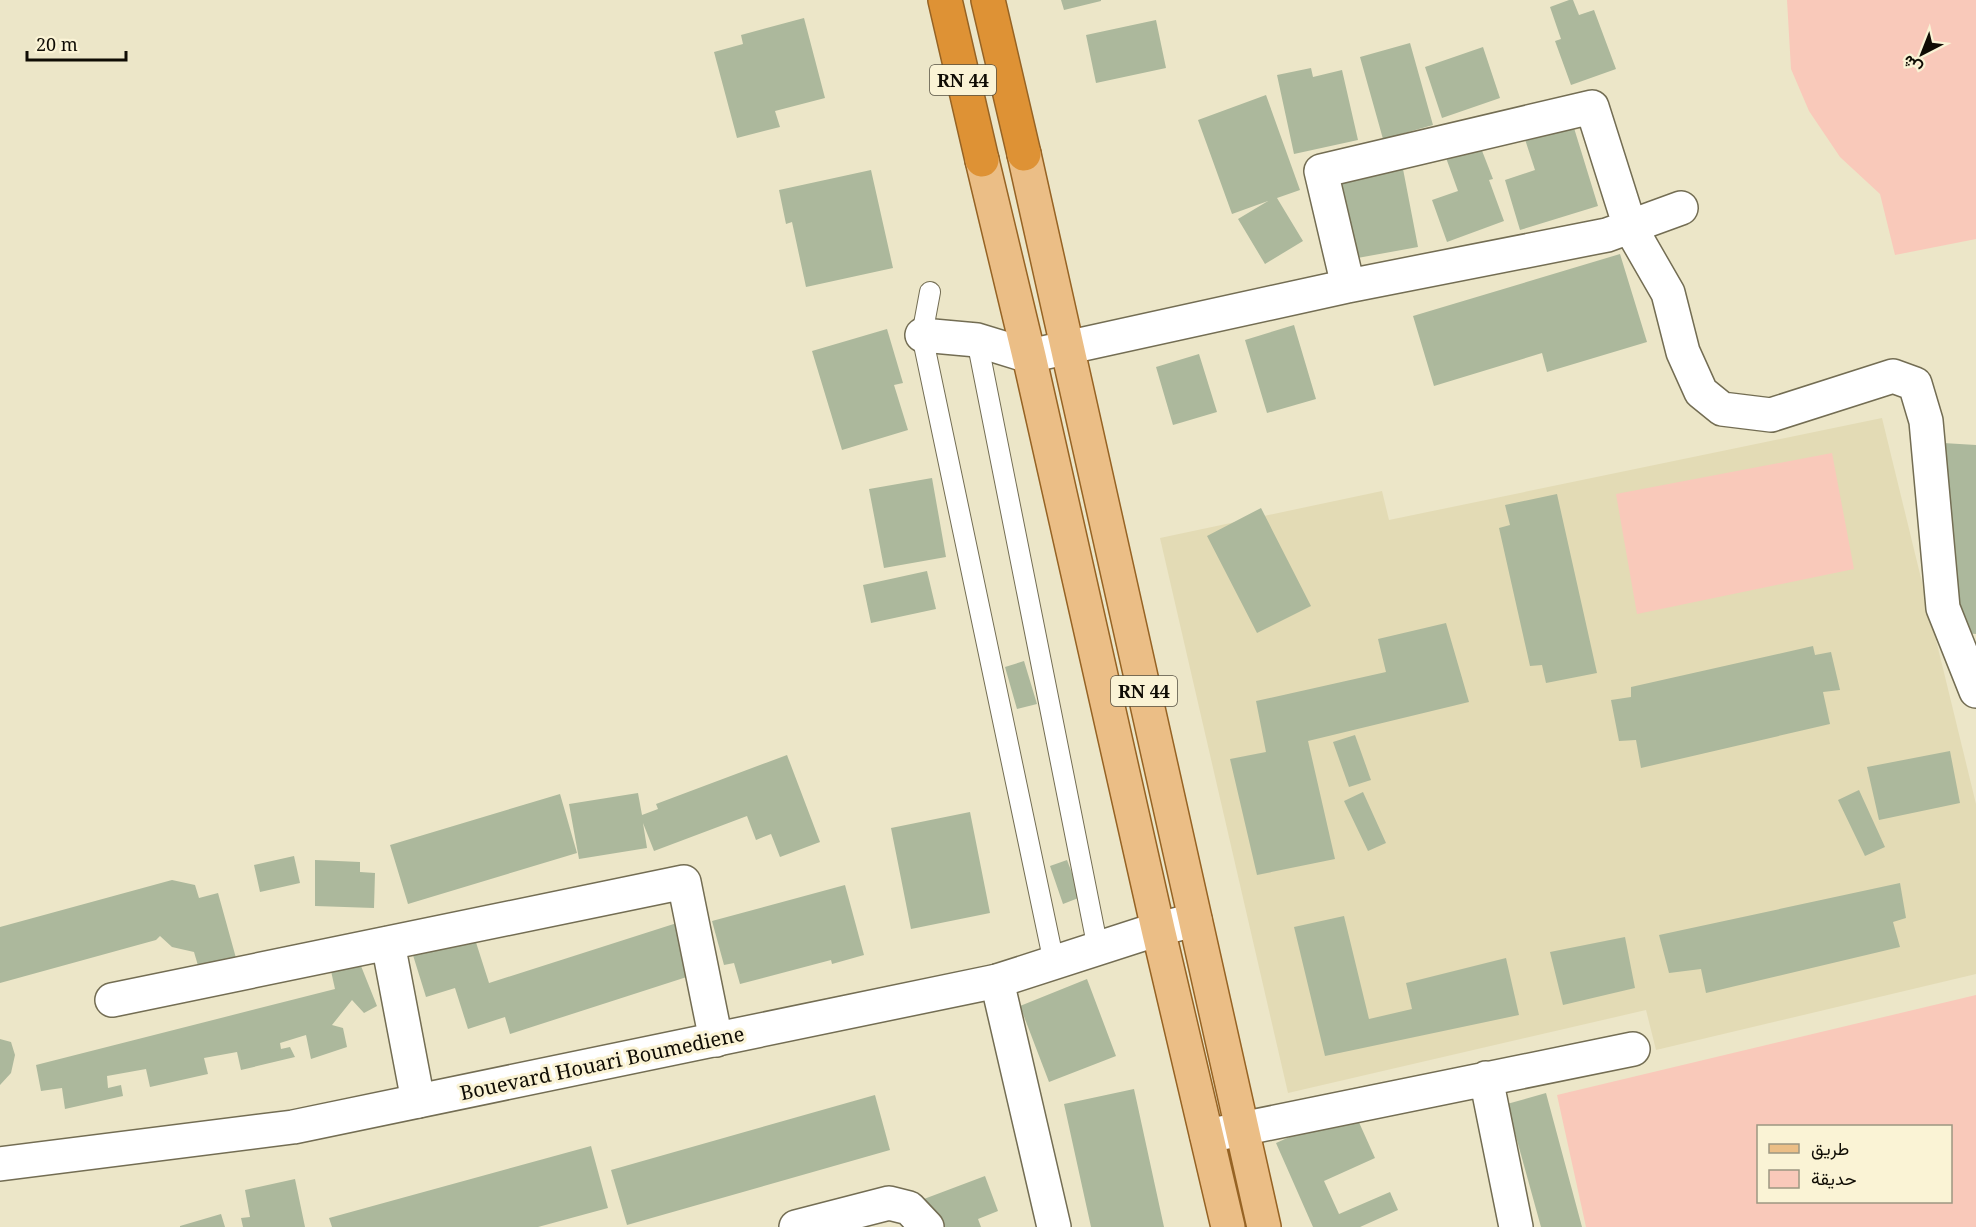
<svg xmlns="http://www.w3.org/2000/svg" width="1976" height="1227" font-family="'Noto Serif',Vazirmatn,serif">
<rect width="100%" height="100%" fill="#ece6c8"/>
<path fill="#e3dbb5" d="M 1882,418 L 1976,804 L 1976,974 L 1656,1050 L 1646,1010 L 1288,1093 L 1160,538 L 1382,491 L 1389,520 Z"/>
<path fill="#f9c9ba" fill-rule="evenodd" d="M 1787,0 L 1976,0 L 1976,239 L 1895,255 L 1880,194 L 1840,157 L 1809,111 L 1791,69 Z
M 1832,453 L 1854,569 L 1637,614 L 1616,494 Z
M 1976,995 L 1976,1227 L 1586,1227 L 1557,1095 ZM 1758,1126 L 1950,1126 L 1950,1202 L 1758,1202 Z"/>
<path fill="#acb89c" d="M 1061,0 L 1101,0 L 1101,1 L 1064,10 Z
M 1569,0 L 1573,0 L 1579,15 L 1594,10 L 1616,69 L 1571,85 L 1555,41 L 1561,39 L 1550,7 Z
M 804,18 L 825,98 L 775,111 L 780,127 L 737,138 L 714,52 L 743,44 L 741,35 Z
M 1156,20 L 1166,68 L 1096,83 L 1086,35 Z
M 1410,43 L 1433,125 L 1383,139 L 1360,57 Z
M 1483,47 L 1500,98 L 1442,118 L 1425,67 Z
M 1311,68 L 1313,77 L 1342,70 L 1358,140 L 1294,154 L 1277,75 Z
M 1266,95 L 1300,190 L 1277,198 L 1303,241 L 1265,264 L 1238,219 L 1268,201 L 1232,214 L 1198,120 Z
M 1570,115 L 1598,206 L 1520,230 L 1505,180 L 1535,170 L 1522,130 Z
M 1479,143 L 1493,179 L 1489,180 L 1504,221 L 1447,242 L 1432,200 L 1458,191 L 1445,155 Z
M 1403,169 L 1418,247 L 1352,259 L 1337,182 Z
M 871,170 L 893,268 L 806,287 L 792,222 L 786,224 L 779,190 Z
M 1620,254 L 1647,342 L 1547,372 L 1542,353 L 1434,386 L 1413,316 Z
M 1294,325 L 1316,399 L 1267,413 L 1245,340 Z
M 887,329 L 903,383 L 894,385 L 908,430 L 842,450 L 812,351 Z
M 1199,354 L 1217,412 L 1173,425 L 1156,367 Z
M 1943,443 L 1976,445 L 1976,634 L 1963,633 L 1937,614 Z
M 932,478 L 946,557 L 884,568 L 869,489 Z
M 1557,494 L 1597,673 L 1546,683 L 1542,665 L 1530,666 L 1499,528 L 1510,525 L 1505,505 Z
M 1261,508 L 1311,606 L 1257,633 L 1207,536 Z
M 927,571 L 936,609 L 871,623 L 863,585 Z
M 1446,623 L 1469,702 L 1308,741 L 1335,859 L 1257,875 L 1230,759 L 1266,752 L 1256,701 L 1386,672 L 1378,639 Z
M 1813,646 L 1815,655 L 1831,652 L 1840,690 L 1823,692 L 1830,724 L 1641,768 L 1636,740 L 1619,741 L 1611,700 L 1631,697 L 1631,687 Z
M 1024,661 L 1037,704 L 1017,709 L 1005,667 Z
M 1355,735 L 1371,780 L 1349,787 L 1333,742 Z
M 1950,751 L 1960,803 L 1879,820 L 1867,767 Z
M 787,755 L 820,842 L 780,857 L 771,834 L 756,840 L 747,816 L 654,851 L 643,823 L 647,848 L 579,859 L 569,804 L 638,793 L 642,815 L 658,809 L 656,804 Z
M 1859,790 L 1885,847 L 1865,856 L 1838,800 Z
M 1363,792 L 1386,843 L 1368,851 L 1344,801 Z
M 560,794 L 577,853 L 408,904 L 390,845 Z
M 970,812 L 990,913 L 911,929 L 891,828 Z
M 294,856 L 300,883 L 260,892 L 254,865 Z
M 315,860 L 360,862 L 360,872 L 375,873 L 374,908 L 315,906 Z
M 1067,860 L 1081,897 L 1063,904 L 1050,866 Z
M 172,880 L 195,885 L 199,898 L 218,893 L 236,958 L 199,969 L 194,952 L 172,947 L 160,936 L 156,940 L 0,983 L 0,927 Z
M 1900,883 L 1906,918 L 1893,922 L 1900,947 L 1706,993 L 1701,969 L 1669,973 L 1659,935 Z
M 845,885 L 864,955 L 832,964 L 831,960 L 740,984 L 734,963 L 724,965 L 712,921 Z
M 1344,916 L 1369,1019 L 1412,1009 L 1406,983 L 1506,958 L 1519,1015 L 1325,1056 L 1294,927 Z
M 680,922 L 696,974 L 510,1034 L 505,1017 L 468,1029 L 455,988 L 426,997 L 412,952 L 473,933 L 489,983 Z
M 1625,937 L 1635,988 L 1563,1005 L 1550,952 Z
M 361,966 L 377,1006 L 364,1013 L 352,1000 L 332,1025 L 343,1028 L 347,1047 L 311,1059 L 306,1035 L 280,1043 L 281,1049 L 290,1047 L 295,1057 L 241,1070 L 237,1052 L 204,1058 L 208,1074 L 150,1087 L 146,1069 L 107,1076 L 108,1088 L 121,1085 L 123,1096 L 65,1109 L 62,1088 L 41,1091 L 36,1065 L 335,989 L 331,971 Z
M 1087,979 L 1116,1056 L 1049,1082 L 1020,1006 Z
M 0,1039 L 11,1042 L 15,1055 L 11,1073 L 0,1085 Z
M 1134,1089 L 1164,1227 L 1091,1227 L 1064,1104 Z
M 1546,1093 L 1582,1227 L 1541,1227 L 1507,1104 Z
M 875,1095 L 890,1150 L 627,1225 L 611,1170 Z
M 1353,1109 L 1375,1158 L 1324,1181 L 1339,1214 L 1390,1192 L 1398,1210 L 1360,1227 L 1313,1227 L 1276,1143 Z
M 591,1146 L 608,1208 L 538,1227 L 332,1227 L 329,1218 Z
M 985,1176 L 998,1211 L 978,1219 L 981,1227 L 926,1227 L 916,1202 Z
M 295,1179 L 305,1227 L 243,1227 L 241,1218 L 250,1217 L 245,1190 Z
M 221,1214 L 225,1227 L 180,1227 L 180,1226 Z"/>
<g fill="none" stroke-linecap="round" stroke-linejoin="round">
<defs>
<path id="lane" d="M 930,292 L 922,335 L 1054,963
M 977,340 L 1098,949"/>
<path id="street" d="M 1348,286 L 1321,171 L 1592,107 L 1630,227 L 1668,293 L 1683,352 L 1701,392 L 1722,409 L 1771,415 L 1893,376 L 1915,384 L 1926,421 L 1943,608 L 1976,691
M 922,335 L 977,340 L 1029,356 L 1348,286 L 1607,235 L 1681,208
M 388,943 L 418,1101
M 997,981 L 1054,1227
M 112,1000 L 684,882 L 716,1040
M 1486,1078 L 1516,1227
M 1207,1136 L 1633,1049
M 796,1227 L 889,1203 L 909,1208 L 927,1227"/>
<path id="secondary" d="M 0,1164 L 293,1127 L 997,981 L 1158,929 L 1195,920"/>
<path id="primary" d="M 1024,154 L 1264,1227
M 982,160 L 1029,356 L 1158,929 L 1228,1227"/>
<path id="highway" d="M 945,0 L 982,160
M 988,0 L 1024,154"/>
</defs>
<use href="#lane" stroke="#736d53" stroke-width="22"/>
<use href="#street" stroke="#736d53" stroke-width="36"/>
<use href="#secondary" stroke="#736d53" stroke-width="36"/>
<use href="#primary" stroke="#966324" stroke-width="36"/>
<use href="#highway" stroke="#966324" stroke-width="36"/>
<use href="#lane" stroke="#fff" stroke-width="20"/>
<use href="#street" stroke="#fff" stroke-width="33"/>
<use href="#secondary" stroke="#fff" stroke-width="33"/>
<use href="#primary" stroke="#ebbe86" stroke-width="33"/>
<use href="#highway" stroke="#de9235" stroke-width="33"/>
</g>
<g text-anchor="middle" dominant-baseline="central" stroke-width="6" stroke-linejoin="round" paint-order="stroke">
<g fill="#faf3d5" stroke="#565143" stroke-width="1.5">
<rect x="930" y="65" width="66" height="30" rx="4.5"/>
<rect x="1111" y="676" width="66" height="30" rx="4.5"/>
</g>
<g font-size="18" font-weight="bold" fill="#0f0c04">
<text x="963" y="80">RN 44</text>
<text x="1144" y="691">RN 44</text>
</g>
<g font-size="20" fill="#0f0c04" stroke="#faf3d5">
<text transform="translate(602 1063) rotate(-12)">Bouevard Houari Boumediene</text>
</g>
</g>
<rect x="1757" y="1125" width="195" height="78" fill="#faf3d5" stroke="#9c9781" stroke-width="1.5"/>
<rect x="1769" y="1144" width="30" height="9" fill="#ebbe86" stroke="#9c9781" stroke-width="1.5"/>
<text x="1811" y="1155" font-size="18" fill="#0f0c04">طريق</text>
<rect x="1769" y="1170" width="30" height="18" fill="#f9c9ba" stroke="#9c9781" stroke-width="1.5"/>
<text x="1811" y="1185" font-size="18" fill="#0f0c04">حديقة</text>
<g transform="translate(1922 54) rotate(222)" stroke="#faf3d5" stroke-width="4.5" paint-order="stroke">
<path d="M0-4.5L10 22L0 15L-10 22Z" fill="#0f0c04"/>
<text y="-9" font-size="16" font-weight="bold" text-anchor="middle" fill="#0f0c04">ش</text>
</g>
<path d="M27 51v9h99v-9" fill="none" stroke="#0f0c04" stroke-width="3"/>
<text x="36" y="51" font-size="18" fill="#0f0c04" stroke="#faf3d5" stroke-width="4.5" paint-order="stroke">20 m</text>
</svg>
